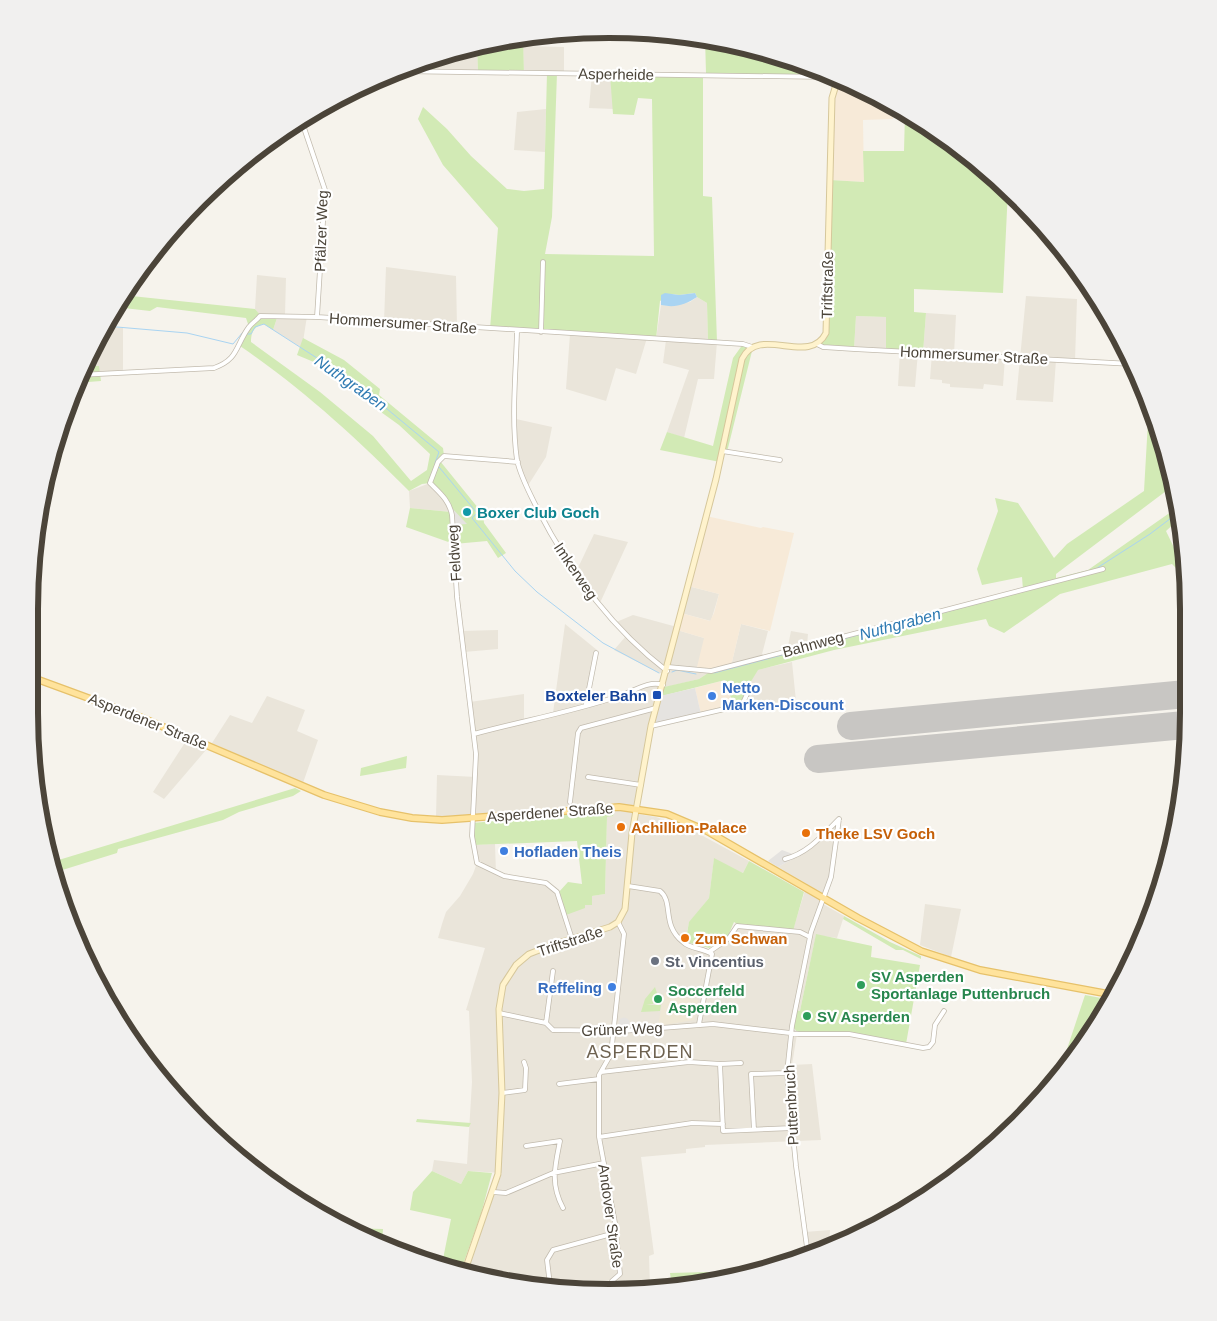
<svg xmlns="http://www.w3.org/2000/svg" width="1217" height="1321" font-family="Helvetica,sans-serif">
<rect width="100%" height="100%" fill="#f6f3ec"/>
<path fill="#eae5da" d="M 477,46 L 478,72 L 435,72 L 435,58 Z
M 523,46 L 564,47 L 564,73 L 524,73 Z
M 592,74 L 610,75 L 614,109 L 589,108 Z
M 546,109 L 545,152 L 514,150 L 517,112 Z
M 386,267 L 456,276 L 457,327 L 384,322 Z
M 257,275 L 286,278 L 285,315 L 307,316 L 302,348 L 273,330 L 278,315 L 260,316 L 255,309 Z
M 1026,296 L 1077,299 L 1075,361 L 1056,360 L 1053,402 L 1016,400 Z
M 697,297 L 707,303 L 708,342 L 717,342 L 714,379 L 698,379 L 684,438 L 667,432 L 689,370 L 663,363 L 666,340 L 656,339 L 661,305 L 668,306 L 690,302 Z
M 926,313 L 956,315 L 954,354 L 1005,357 L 1003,386 L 984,384 L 983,389 L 950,387 L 950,384 L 942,383 L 942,380 L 930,379 L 932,353 L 923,353 Z
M 856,316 L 887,317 L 886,351 L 854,349 Z
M 105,326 L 123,328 L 123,373 L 100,374 L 98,366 L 85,366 Z
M 570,334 L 647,338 L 636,374 L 616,368 L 606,401 L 566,389 Z
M 900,351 L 918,352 L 915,387 L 898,386 Z
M 516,419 L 552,427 L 546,457 L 527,487 L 518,462 Z
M 430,483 L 444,496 L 451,512 L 410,508 L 409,491 Z
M 594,534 L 628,542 L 599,605 L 576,572 Z
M 688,586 L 719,594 L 711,621 L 681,613 Z
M 633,615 L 677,627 L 677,630 L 704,638 L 711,671 L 699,679 L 662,688 L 651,726 L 637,814 L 656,817 L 692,830 L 749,861 L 743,873 L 714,859 L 709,898 L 689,923 L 684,945 L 706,952 L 735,936 L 737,928 L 792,933 L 807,884 L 778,867 L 798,856 L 839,819 L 831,877 L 823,904 L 844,916 L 837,938 L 816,935 L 801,1006 L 800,1011 L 796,1010 L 791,1032 L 797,1034 L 792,1065 L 812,1064 L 821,1140 L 705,1145 L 705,1147 L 686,1149 L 686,1153 L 641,1157 L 654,1254 L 649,1256 L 650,1288 L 608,1292 L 466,1274 L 502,1173 L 468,1171 L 461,1184 L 432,1171 L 434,1160 L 467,1164 L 472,1082 L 469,1011 L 466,1010 L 485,948 L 438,938 L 442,924 L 446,912 L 460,896 L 473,874 L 477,863 L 474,845 L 495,844 L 496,873 L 546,883 L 557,892 L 566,914 L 585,905 L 592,896 L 605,894 L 607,817 L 613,816 L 614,803 L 436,817 L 437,775 L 476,777 L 470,702 L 524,694 L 524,721 L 553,713 L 565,624 L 597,650 L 587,704 L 620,696 L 646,686 L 662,685 L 666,673 L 659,673 L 614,650 L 626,636 L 614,623 Z
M 741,624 L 768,631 L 761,658 L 731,666 Z
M 498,630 L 498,649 L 464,652 L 461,631 Z
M 791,631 L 808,634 L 807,645 L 787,651 Z
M 792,662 L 796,701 L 743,705 L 747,688 L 757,670 Z
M 267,696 L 305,710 L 297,731 L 318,740 L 303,783 L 212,743 L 230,715 L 252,723 Z
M 186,741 L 206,750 L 164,799 L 153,792 Z
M 925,904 L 961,909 L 951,957 L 920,945 Z
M 830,1230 L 829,1248 L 808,1250 L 805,1232 Z"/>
<path fill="#f7ead8" d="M 842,79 L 893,106 L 893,119 L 863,120 L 864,182 L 830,180 L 832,98 Z
M 706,516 L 761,528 L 763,527 L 794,533 L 770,631 L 741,624 L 731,666 L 711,671 L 696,671 L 704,638 L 677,630 L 681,613 L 710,621 L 714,613 L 719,594 L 688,586 Z
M 725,680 L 734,707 L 701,714 L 695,688 Z"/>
<path fill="#efe8d6" d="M 664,993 L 698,1000 L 694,1020 L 658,1026 Z"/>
<path fill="#d2eab5" d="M 523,37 L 524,73 L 478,72 L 477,46 L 496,40 Z
M 705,38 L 722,40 L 813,67 L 812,77 L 706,73 Z
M 435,58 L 435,72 L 392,71 Z
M 547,73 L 557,73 L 552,217 L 545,254 L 654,256 L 652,99 L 638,98 L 634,115 L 613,114 L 610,75 L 703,77 L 703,196 L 712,197 L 717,342 L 708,342 L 707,303 L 697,297 L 695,293 L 679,295 L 672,294 L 660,301 L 656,339 L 490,329 L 498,228 L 443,165 L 418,119 L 423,107 L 447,129 L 471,156 L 507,189 L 524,191 L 544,189 Z
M 905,113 L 931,127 L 1008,190 L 1003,293 L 914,289 L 914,312 L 926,313 L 923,353 L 886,351 L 886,317 L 856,316 L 854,349 L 823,347 L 817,344 L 824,337 L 830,180 L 864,182 L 863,151 L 904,151 Z
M 122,295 L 255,309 L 261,316 L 278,315 L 273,330 L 264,324 C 254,326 251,332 251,342 L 320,392 L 373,436 L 411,481 L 427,470 L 430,454 L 399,425 L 374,407 L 364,394 L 321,365 L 297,355 L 303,338 L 344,360 L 380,389 L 379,395 L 443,448 L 444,456 L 440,461 L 483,514 L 484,523 L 506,553 L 498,558 L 487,541 L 454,544 L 406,527 L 410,508 L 451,512 L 450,505 L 430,483 L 422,484 L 409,491 C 354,436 304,390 240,346 L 249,327 L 246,318 L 157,307 L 150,311 L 115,307 Z
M 743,344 L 752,347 L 752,351 L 727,452 L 722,451 L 720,462 L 660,450 L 667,432 L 713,446 L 733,358 Z
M 84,366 L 99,366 L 101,381 L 75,383 Z
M 1149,404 L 1174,485 L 1056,574 L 1056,578 L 1088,570 L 1178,507 L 1179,519 L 1166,531 L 1177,554 L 1183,552 L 1185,577 L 1172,564 L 1060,594 L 1004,633 L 989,626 L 986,619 L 834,650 L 758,670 L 747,688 L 742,705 L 734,707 L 725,680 L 662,696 L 664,687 L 699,679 L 711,671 L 1023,590 L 1022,577 L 982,585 L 977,569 L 998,511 L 995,498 L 1018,503 L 1054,558 L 1067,544 L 1144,491 Z
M 407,756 L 406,768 L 360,776 L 361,768 Z
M 295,788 L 301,791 L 293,796 L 239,812 L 223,820 L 118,849 L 117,853 L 56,872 L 52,862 Z
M 599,812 L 614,812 L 613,816 L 607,817 L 605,894 L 592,896 L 592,905 L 585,905 L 585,908 L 566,915 L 558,893 L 568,882 L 582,884 L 577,841 L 474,845 L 472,823 Z
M 714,858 L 743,873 L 749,861 L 804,892 L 793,931 L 737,924 L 734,922 L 728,936 L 709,948 L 690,943 L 686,939 L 689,922 L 709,898 Z
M 844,916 L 890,942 L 921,956 L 921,959 L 903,950 L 896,950 L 843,919 Z
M 816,934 L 872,946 L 871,957 L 920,965 L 906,1044 L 849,1034 L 799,1034 L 792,1026 L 796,1010 L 800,1011 L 801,1006 Z
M 655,987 L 657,993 L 662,994 L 660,1004 L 654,1003 L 656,993 L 653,1004 L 646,1005 L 661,1005 L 660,1011 L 641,1012 L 645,999 Z
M 1085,995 L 1112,1000 L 1058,1076 Z
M 417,1119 L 471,1123 L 469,1127 L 416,1122 Z
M 432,1171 L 461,1184 L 468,1171 L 492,1173 L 481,1214 L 460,1273 L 442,1264 L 451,1219 L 410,1210 L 413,1192 Z
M 346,1228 L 383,1229 L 382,1244 Z
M 707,1272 L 728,1275 L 728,1279 L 672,1286 L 670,1273 Z"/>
<path fill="#e5e3e0" d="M 450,506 L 467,524 L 453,525 Z
M 695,688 L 701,714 L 651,726 L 660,696 Z
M 782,850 L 798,856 L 778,867 L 768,861 Z
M618.5 1023a5.5 5.5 0 1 1 11 0a5.5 5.5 0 1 1-11 0Z"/>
<path fill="#a9d4f2" d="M 665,293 L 679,295 L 695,293 L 697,297 C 685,305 675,308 661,305 L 661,295 Z"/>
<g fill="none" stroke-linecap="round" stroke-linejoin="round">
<path stroke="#a9d4f2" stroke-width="1" d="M 105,326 L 187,333 L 233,344 L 243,332
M 248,334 L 251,334 L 255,327 L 264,324 L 373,394 L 381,404 L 439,452 L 435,463
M 439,467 L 477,513 L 472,518 L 515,571 L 537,592 L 603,643 L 659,673
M 1094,570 L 1150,534 L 1179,512
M 672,672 L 677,670 L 696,674
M 714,673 L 1086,575"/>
<path stroke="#c8c6c3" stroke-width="28" d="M 851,726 L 1186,694
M 818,759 L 1185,725"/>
<defs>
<path id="street" d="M 392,71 L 827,77 L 839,82
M 301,119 L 325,190 L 317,317
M 517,331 C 516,373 511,418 517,460 C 520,475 529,492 536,506 C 568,569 611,628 667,671
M 541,332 L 543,262
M 817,344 L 823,347 L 854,349 L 1132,364
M 79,375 L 214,368 C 239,359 235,346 249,327 C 252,323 257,320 260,316 L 317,317 L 743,344 L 752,347
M 722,451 L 780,460
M 518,462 L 444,456 L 438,462 L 430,483 C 440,493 449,500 452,515 L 457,597 L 476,754 L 472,836 L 477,863 L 504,876 L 546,883 L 557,892 L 572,939
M 668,667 L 711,671 L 1103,569
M 586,704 L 596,653
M 651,726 L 742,705 L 748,692
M 474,734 C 522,721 572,712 619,696 C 633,692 648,680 663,685
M 588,777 L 641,785
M 570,802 L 578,733 L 581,728 L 656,708
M 785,859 C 808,853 822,836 839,819
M 628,886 L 660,891 C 674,902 661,925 683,942 C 690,949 703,948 712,954 L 699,1024
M 709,952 L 729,938 L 737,926 L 800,932 L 810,937
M 499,1013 L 546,1023 L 553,1030 L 622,1031 L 713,1024 L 799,1034 L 849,1034 L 923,1048 L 929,1047 L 933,1042 L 935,1025 L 944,1011
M 546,1023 L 553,971
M 741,1063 L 720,1064 L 723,1131 L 793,1128
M 601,1072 L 689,1062 L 720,1064
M 559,1084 L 599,1079
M 502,1093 L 525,1090 L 526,1068 L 524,1062
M 754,1130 L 751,1074 L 787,1073
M 599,1137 L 692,1123 L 723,1124
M 526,1146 L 560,1141 C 555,1166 550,1184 563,1208
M 493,1192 L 506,1193 L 553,1173 L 604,1163
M 808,1255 L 796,1166 L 787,1073 L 792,1026 L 811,932 L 831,877 L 839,819
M 550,1285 L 547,1260 L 553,1250 L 615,1233
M 614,1292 L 612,1281 L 620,1274 L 615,1223 L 599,1137 L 599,1075 L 611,1054 L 624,934 L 618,922"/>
<path id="secondary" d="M 464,1273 L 498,1174 L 502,1093 L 499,1009 L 503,985 L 516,965 L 529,954 L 555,944 L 610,927 L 618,922 L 625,909 L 632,833 L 651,726 L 716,479 L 742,359 C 759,324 809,367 826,333 L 832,98 L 835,88 L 842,79"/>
<path id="primary" d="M 31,677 L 140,717 L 324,795 L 380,812 L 412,818 L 442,820 L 619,807 L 667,814 L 707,831 L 858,918 L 921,951 L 980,970 L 1114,995"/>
</defs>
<use href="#street" stroke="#c2bbae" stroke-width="5.5"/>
<use href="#secondary" stroke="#d6c79b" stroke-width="7"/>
<use href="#primary" stroke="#e6c16a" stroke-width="8"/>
<use href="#street" stroke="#fff" stroke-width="4"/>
<use href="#secondary" stroke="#fff3cd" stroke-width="5"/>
<use href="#primary" stroke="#ffe39c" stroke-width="5.5"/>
</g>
<circle fill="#0f9aa8" stroke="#fff" stroke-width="2" cx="467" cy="512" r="5"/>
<rect fill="#1a4fb4" stroke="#fff" stroke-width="2" x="652" y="690" width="10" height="10" rx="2.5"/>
<g fill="#3f7fe0" stroke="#fff" stroke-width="2">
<circle cx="712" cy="696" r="5"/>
<circle cx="504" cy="851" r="5"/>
<circle cx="612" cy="987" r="5"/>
</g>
<g fill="#e8710a" stroke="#fff" stroke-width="2">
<circle cx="621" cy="827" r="5"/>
<circle cx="806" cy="833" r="5"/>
<circle cx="685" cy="938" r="5"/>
</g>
<circle fill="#6b7280" stroke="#fff" stroke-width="2" cx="655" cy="961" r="5"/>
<g fill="#2e9e5b" stroke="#fff" stroke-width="2">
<circle cx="861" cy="985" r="5"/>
<circle cx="658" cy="999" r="5"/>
<circle cx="807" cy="1016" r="5"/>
</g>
<g text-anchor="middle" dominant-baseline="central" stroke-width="4.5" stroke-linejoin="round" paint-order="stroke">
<g font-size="15" fill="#4b4439" stroke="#fff">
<text transform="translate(616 74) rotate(1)">Asperheide</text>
<text transform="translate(321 231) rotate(-88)">Pfälzer Weg</text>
<text transform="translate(827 285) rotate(-89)">Triftstraße</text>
<text transform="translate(403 323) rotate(4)">Hommersumer Straße</text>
<text transform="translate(974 355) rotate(3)">Hommersumer Straße</text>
<text transform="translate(454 553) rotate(-94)">Feldweg</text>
<text transform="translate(576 571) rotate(56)">Imkerweg</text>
<text transform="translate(813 644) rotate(-15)">Bahnweg</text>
<text transform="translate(148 721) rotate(22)">Asperdener Straße</text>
<text transform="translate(550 812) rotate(-4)">Asperdener Straße</text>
<text transform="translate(570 941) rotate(-18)">Triftstraße</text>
<text transform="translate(622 1029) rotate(-2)">Grüner Weg</text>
<text transform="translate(791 1105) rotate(-93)">Puttenbruch</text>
<text transform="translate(611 1216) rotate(82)">Andover Straße</text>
</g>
<g font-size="15" font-weight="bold" fill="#0d838f" stroke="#fff" text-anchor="start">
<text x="477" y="512">Boxer Club Goch</text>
</g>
<g font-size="15" font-weight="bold" fill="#366cbe" stroke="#fff" text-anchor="start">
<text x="722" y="687">Netto<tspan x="722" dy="17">Marken-Discount</tspan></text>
<text x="514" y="851">Hofladen Theis</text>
<text x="602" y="987" text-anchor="end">Reffeling</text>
</g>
<g font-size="15" font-weight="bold" fill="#164399" stroke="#fff" text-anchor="end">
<text x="647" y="695">Boxteler Bahn</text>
</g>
<g font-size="15" font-weight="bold" fill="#c56008" stroke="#fff" text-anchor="start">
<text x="631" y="827">Achillion-Palace</text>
<text x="816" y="833">Theke LSV Goch</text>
<text x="695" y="938">Zum Schwan</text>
</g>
<g font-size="15" font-weight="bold" fill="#5b616d" stroke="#fff" text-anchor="start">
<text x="665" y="961">St. Vincentius</text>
</g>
<g font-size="15" font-weight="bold" fill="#27864d" stroke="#fff" text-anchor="start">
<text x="871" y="976">SV Asperden<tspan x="871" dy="17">Sportanlage Puttenbruch</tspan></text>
<text x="668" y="990">Soccerfeld<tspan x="668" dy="17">Asperden</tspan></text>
<text x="817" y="1016">SV Asperden</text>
</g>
<g font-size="16" font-style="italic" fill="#2e7ab2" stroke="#fff">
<text transform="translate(351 383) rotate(35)">Nuthgraben</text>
<text transform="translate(900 624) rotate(-15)">Nuthgraben</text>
</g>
<g font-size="18" letter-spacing="1" fill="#6e6250" stroke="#fff">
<text x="640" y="1052">ASPERDEN</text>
</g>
</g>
<path d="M0 0H1217V1321H0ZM609 38H609A571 571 0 0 1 1180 609V713A571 571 0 0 1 609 1284H609A571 571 0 0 1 38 713V609A571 571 0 0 1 609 38Z" fill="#f1f0ef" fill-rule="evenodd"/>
<path fill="none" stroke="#4b4439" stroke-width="6" d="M609 38H609A571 571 0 0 1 1180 609V713A571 571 0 0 1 609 1284H609A571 571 0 0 1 38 713V609A571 571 0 0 1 609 38Z"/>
</svg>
